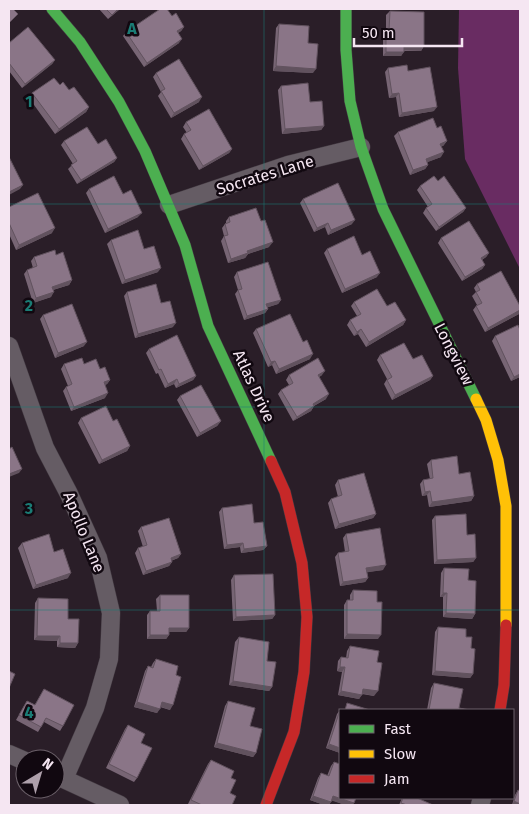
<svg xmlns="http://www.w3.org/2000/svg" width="529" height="814" font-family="'Fira Sans',sans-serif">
<rect width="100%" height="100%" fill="#2a1e28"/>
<path fill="#692c62" d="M 459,9 L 520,9 L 520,269 L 465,159 L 458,68 Z"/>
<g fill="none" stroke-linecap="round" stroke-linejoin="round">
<defs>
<path id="street" d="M 169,205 L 288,165 L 361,147
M 9,346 L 45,448 L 69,494 L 98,558 L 111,613 L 109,659 L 95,708 L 64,779
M 9,754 L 25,761
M 55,775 L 120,805
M 480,805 L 482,798"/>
<path id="fast" d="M 52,9 L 80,42 L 119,102 L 145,151 L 185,245 L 208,326 L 271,461
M 346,9 L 346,50 L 350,101 L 361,147 L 383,209 L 476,399"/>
<path id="slow" d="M 476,399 L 486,420 L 498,460 L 506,506 L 506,625"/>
<path id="jam" d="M 500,710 L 504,685 L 506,625
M 266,805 L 294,732 L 304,672 L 307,617 L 302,563 L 285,492 L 271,461"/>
</defs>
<use href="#street" stroke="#433a42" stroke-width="19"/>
<use href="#fast" stroke="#433a42" stroke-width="12"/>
<use href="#slow" stroke="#433a42" stroke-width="12"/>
<use href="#jam" stroke="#433a42" stroke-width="12"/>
<use href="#street" stroke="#655c64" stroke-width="18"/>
<use href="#fast" stroke="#4caf50" stroke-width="11"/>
<use href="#slow" stroke="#ffc107" stroke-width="11"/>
<use href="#jam" stroke="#c62828" stroke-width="11"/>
</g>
<path fill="#776574" d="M 99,9 L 120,9 L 108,19 Z
M 390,11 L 424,46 L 421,51 L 404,51 L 401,56 L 383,56 L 383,34 L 386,30 L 386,15 Z
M 172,16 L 184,27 L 181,31 L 178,33 L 179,43 L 144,67 L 123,36 L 126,32 Z
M 279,24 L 313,73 L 273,71 L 276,28 Z
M 9,43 L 55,60 L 52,64 L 22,88 L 9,71 Z
M 388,68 L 408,71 L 434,111 L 399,117 L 396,97 L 389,98 L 385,72 Z
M 156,73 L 199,102 L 171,118 L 158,96 L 161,92 L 153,77 Z
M 60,85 L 69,90 L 89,107 L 86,112 L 55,134 L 29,98 L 32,93 Z
M 281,86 L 324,126 L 321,130 L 282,134 L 278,90 Z
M 186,122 L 232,149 L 229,153 L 199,170 L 181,139 L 184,134 L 187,133 L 183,127 Z
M 437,128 L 447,141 L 443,146 L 441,146 L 441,157 L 427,162 L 428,165 L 425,169 L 410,175 L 394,136 L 398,132 Z
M 64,141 L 98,144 L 117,158 L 114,162 L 77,184 L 68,169 L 73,164 L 61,145 Z
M 438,181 L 466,208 L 463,212 L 436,231 L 423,213 L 426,208 L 428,207 L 417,190 L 420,186 Z
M 89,189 L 138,217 L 105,233 L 86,193 Z
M 303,199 L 352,224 L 328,235 L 325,227 L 314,232 L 300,203 Z
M 9,207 L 52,233 L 16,250 L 9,234 Z
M 229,217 L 269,247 L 248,254 L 245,258 L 228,263 L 221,241 L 224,236 L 222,228 L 225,224 L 226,223 L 226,221 Z
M 441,238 L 489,253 L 486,257 L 482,260 L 485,265 L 482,269 L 462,281 L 438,243 Z
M 111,240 L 144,249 L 158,272 L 122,284 L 107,244 Z
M 327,249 L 362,255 L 377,277 L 342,293 L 324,253 Z
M 56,255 L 72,280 L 69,285 L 53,290 L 51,297 L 33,303 L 24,274 L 27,270 L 33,268 L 31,261 L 34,257 Z
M 237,272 L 281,300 L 278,304 L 268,307 L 268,309 L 265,313 L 244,320 L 235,294 L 238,290 L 234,277 Z
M 477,284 L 519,314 L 485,332 L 473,310 L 476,306 L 477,305 L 472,296 L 476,292 L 474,288 Z
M 127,292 L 161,303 L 173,327 L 135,338 L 124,296 Z
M 354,302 L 387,306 L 406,320 L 403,325 L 366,347 L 358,334 L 354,336 L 347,325 L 350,320 L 357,316 L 351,306 Z
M 43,315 L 84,346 L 55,358 L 40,319 Z
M 256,329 L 303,342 L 310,359 L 276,374 L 272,365 L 268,367 L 253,333 Z
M 520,330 L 520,377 L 511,381 L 492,341 L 495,336 Z
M 149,349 L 196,376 L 193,380 L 176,388 L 174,384 L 165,388 L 158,373 L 156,374 L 146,353 Z
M 380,355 L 413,359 L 433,376 L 430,380 L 392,400 L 384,384 L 387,379 L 377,360 Z
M 64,364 L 84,364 L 100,369 L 110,380 L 107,384 L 105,385 L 105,398 L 71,411 L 63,391 L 66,387 L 68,386 L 61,369 Z
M 289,375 L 322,375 L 319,377 L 326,399 L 314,406 L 311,411 L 293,421 L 278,394 L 281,390 L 289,385 L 286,380 Z
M 180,396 L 221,421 L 217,426 L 197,437 L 177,400 Z
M 81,418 L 130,446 L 127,451 L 99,464 L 78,423 Z
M 431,460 L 459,474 L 474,496 L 471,501 L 429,507 L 427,495 L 422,496 L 420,484 L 423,480 L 430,479 L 427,464 Z
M 338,480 L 376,514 L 373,518 L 335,529 L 328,503 L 331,499 L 338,497 L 335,485 Z
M 222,508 L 254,523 L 267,546 L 263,550 L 241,553 L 240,547 L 224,549 L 219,512 Z
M 435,516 L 467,535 L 476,558 L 473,562 L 434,564 L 432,520 Z
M 141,527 L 181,554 L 178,558 L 171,561 L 172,562 L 169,566 L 143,575 L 135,553 L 138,548 L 143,547 L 138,531 Z
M 346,534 L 383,570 L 367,572 L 368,578 L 365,582 L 340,586 L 335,557 L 338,553 L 345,552 L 343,538 Z
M 22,543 L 54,552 L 68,578 L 33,589 L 18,548 Z
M 444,568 L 475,614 L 472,619 L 443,617 L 443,597 L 440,597 L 441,573 Z
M 234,575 L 275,615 L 272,619 L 233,621 L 231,580 Z
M 353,590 L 377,602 L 378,639 L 344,639 L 344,605 L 347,600 L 350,600 L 350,595 Z
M 160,595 L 189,628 L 186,632 L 169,632 L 169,635 L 166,639 L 147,639 L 147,615 L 150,611 L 157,611 L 156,599 Z
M 38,598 L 78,643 L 75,648 L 57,647 L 57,641 L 34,640 L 35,603 Z
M 438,627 L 466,637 L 471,648 L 473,674 L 470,678 L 432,675 L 435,632 Z
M 239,637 L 267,661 L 272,687 L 269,691 L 229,685 L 235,642 Z
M 350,646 L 377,662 L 374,696 L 362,694 L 359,699 L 338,695 L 342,672 L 337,671 L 338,661 L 341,657 L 346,658 L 347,651 Z
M 156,659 L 176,675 L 170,710 L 160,707 L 157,713 L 134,707 L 145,671 L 148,666 L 151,667 L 153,663 Z
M 434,683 L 459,708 L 470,710 L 427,710 L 431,688 Z
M 44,689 L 63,726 L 60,731 L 44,722 L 38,732 L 16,720 L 27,701 L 35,705 Z
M 228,701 L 250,726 L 256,753 L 253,757 L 214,747 L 225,706 Z
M 340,710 L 340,753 L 326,748 L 337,714 Z
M 128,725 L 141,743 L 137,778 L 134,782 L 106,768 L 125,729 Z
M 211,760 L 231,778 L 230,793 L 232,805 L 190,805 L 188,804 L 208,764 Z
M 334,762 L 353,805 L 345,805 L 332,800 L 329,805 L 324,805 L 310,800 L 318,778 L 321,773 L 327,776 L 331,766 Z
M 518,790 L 520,805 L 512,805 L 515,795 Z
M 402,798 L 417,798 L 433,805 L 399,805 Z"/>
<path fill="#61525e" d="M 118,9 L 120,9 L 108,19 Z
M 184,27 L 181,31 L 174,36 L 177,31 Z
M 182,39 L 179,43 L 144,67 L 147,63 Z
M 404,46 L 424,46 L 421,51 L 401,50 Z
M 386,52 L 404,52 L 401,56 L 383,56 Z
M 55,60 L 52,64 L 22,88 L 25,84 Z
M 276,66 L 316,69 L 313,73 L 273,71 Z
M 399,93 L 396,97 L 389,98 L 392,94 Z
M 202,97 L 199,102 L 171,118 L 174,113 Z
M 89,107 L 86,112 L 55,134 L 59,129 Z
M 437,107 L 434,111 L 399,117 L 402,113 Z
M 324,126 L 321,130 L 282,134 L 285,129 Z
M 447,141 L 443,146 L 437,148 L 440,144 Z
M 232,149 L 229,153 L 199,170 L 203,166 Z
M 444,152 L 441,157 L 423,164 L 426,159 Z
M 117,158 L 114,162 L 77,184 L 81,180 Z
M 428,165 L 425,169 L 410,175 L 413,170 Z
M 23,185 L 20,189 L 9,195 L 9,192 Z
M 466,208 L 463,212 L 436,231 L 439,227 Z
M 142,213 L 138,217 L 105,233 L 108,229 Z
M 355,220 L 352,224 L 328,235 L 331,230 Z
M 328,223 L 325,227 L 314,232 L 317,228 Z
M 55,228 L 52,233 L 16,250 L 19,245 Z
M 273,242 L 269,247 L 248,254 L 245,258 L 228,263 L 231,259 L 247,251 Z
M 489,253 L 486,257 L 477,263 L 481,258 Z
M 485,265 L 482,269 L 462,281 L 465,277 Z
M 161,268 L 158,272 L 122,284 L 125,280 Z
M 380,273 L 377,277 L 342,293 L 345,289 Z
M 72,280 L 69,285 L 49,291 L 52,287 Z
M 54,292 L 51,297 L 33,303 L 36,298 Z
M 281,300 L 278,304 L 263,309 L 266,304 Z
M 268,309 L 265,313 L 244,320 L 247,316 Z
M 520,310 L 519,314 L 485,332 L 488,328 Z
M 406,320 L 403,325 L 366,347 L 369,342 Z
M 176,323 L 173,327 L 135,338 L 138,334 Z
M 361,329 L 358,334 L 354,336 L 357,332 Z
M 87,342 L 84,346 L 55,358 L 58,353 Z
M 313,354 L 310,359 L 276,374 L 279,369 Z
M 275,361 L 272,365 L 268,367 L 271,362 Z
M 325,371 L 322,375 L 315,380 L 318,375 Z
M 520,374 L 520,377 L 511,381 L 514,377 Z
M 196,376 L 193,380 L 176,388 L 179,384 Z
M 433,376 L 430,380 L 392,400 L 395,395 Z
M 177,379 L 174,384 L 165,388 L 168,384 Z
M 110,380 L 107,384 L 101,387 L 104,382 Z
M 108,393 L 105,398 L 71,411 L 74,407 Z
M 329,394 L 326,399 L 310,408 L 313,404 Z
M 314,406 L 311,411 L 293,421 L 297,417 Z
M 221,421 L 217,426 L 197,437 L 200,433 Z
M 130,446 L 127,451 L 99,464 L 102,460 Z
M 22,469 L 19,473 L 9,477 L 9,474 Z
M 430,491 L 427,495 L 422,496 L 425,492 Z
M 474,496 L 471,501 L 429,507 L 432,502 Z
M 376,514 L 373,518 L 335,529 L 339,524 Z
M 243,543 L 240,547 L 224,549 L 227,545 Z
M 267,546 L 263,550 L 241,553 L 244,549 Z
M 181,554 L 178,558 L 167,562 L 171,558 Z
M 476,558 L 473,562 L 434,564 L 437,560 Z
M 172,562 L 169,566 L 143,575 L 146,571 Z
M 386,565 L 383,570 L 363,573 L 366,568 Z
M 71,573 L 68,578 L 33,589 L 36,585 Z
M 368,578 L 365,582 L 340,586 L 343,582 Z
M 443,593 L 447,593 L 443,597 L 440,597 Z
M 446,613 L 475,614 L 472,619 L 443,617 Z
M 275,615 L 272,619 L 233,621 L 236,617 Z
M 169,628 L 189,628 L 186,632 L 166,632 Z
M 347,634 L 381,635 L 378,639 L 344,639 Z
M 150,635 L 169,635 L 166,639 L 147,639 Z
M 37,636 L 60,636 L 57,641 L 34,640 Z
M 60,643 L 78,643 L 75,648 L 57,647 Z
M 340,667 L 345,667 L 342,672 L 337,671 Z
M 435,671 L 473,674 L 470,678 L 432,675 Z
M 233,681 L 272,687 L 269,691 L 229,685 Z
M 363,689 L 378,691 L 374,696 L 360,693 Z
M 341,691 L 362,695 L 359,699 L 338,695 Z
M 137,702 L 160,709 L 157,713 L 134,707 Z
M 162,702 L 173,705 L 170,710 L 159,706 Z
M 217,743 L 256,753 L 253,757 L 214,747 Z
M 329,744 L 340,748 L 340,753 L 326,748 Z
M 313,796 L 331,802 L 329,805 L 324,805 L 310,800 Z
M 333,796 L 354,803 L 353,805 L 345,805 L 330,800 Z
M 514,801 L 520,804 L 519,805 L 512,805 Z"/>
<path fill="#8a7587" stroke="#61525e" d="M 9,9 L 13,9 L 18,14 L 9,23 Z
M 106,9 L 118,9 L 112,15 Z
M 160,9 L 167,9 L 172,16 L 176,13 L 184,27 L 177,31 L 182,39 L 147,63 L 126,32 Z
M 390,11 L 424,12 L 424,46 L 404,46 L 404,52 L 386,52 L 386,30 L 389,30 Z
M 279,24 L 309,26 L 308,43 L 318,44 L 316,69 L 276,66 Z
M 28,27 L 55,60 L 25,84 L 9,63 L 9,43 Z
M 179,59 L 202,97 L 174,113 L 161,91 L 165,89 L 156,73 Z
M 407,65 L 408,71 L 430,67 L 437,107 L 402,113 L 399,93 L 392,94 L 388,68 Z
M 54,78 L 60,85 L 63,82 L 69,90 L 74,87 L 89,107 L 59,129 L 32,93 Z
M 308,83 L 310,102 L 322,101 L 324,126 L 285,129 L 281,86 Z
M 209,109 L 232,149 L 203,166 L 184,134 L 191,130 L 186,122 Z
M 433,118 L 437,128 L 441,126 L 447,141 L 440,144 L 444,152 L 426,159 L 428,165 L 413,170 L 398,132 Z
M 87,127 L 98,144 L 106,139 L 117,158 L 81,180 L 71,165 L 77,161 L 64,141 Z
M 9,157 L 23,185 L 9,192 Z
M 114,176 L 123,194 L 131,190 L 142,213 L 108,229 L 89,189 Z
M 434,176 L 438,181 L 444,176 L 466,208 L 439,227 L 426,208 L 432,204 L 420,186 Z
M 338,183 L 355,220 L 331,230 L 328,223 L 317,228 L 303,199 Z
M 38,193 L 55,228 L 19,245 L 9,223 L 9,207 Z
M 256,208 L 261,221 L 265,220 L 273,242 L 247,251 L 248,253 L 231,259 L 224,236 L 228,235 L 225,224 L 230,222 L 229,217 Z
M 469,221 L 489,253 L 481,258 L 485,265 L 465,277 L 441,238 Z
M 138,230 L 144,249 L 154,246 L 161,268 L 125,280 L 111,240 Z
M 354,236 L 362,255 L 370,251 L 380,273 L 345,289 L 327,249 Z
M 55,250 L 56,255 L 63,252 L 72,280 L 52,287 L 54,292 L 36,298 L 27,270 L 37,266 L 34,257 Z
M 268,262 L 281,300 L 266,304 L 268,309 L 247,316 L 238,290 L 242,289 L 237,272 Z
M 501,271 L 520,306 L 520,310 L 488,328 L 476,306 L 482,303 L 476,292 L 480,290 L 477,284 Z
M 156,284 L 161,303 L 170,301 L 176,323 L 138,334 L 127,292 Z
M 377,289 L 387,306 L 395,302 L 406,320 L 369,342 L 361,329 L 357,332 L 350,320 L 361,314 L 354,302 Z
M 72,304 L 87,342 L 58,353 L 43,315 Z
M 290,314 L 303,342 L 307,340 L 313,354 L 279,369 L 275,361 L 271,362 L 256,329 Z
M 518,325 L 520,330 L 520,374 L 514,377 L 495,336 Z
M 177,335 L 196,376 L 179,384 L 177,379 L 168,384 L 161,369 L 159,370 L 149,349 Z
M 404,343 L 413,359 L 422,355 L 433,376 L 395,395 L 387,380 L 392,377 L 380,355 Z
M 82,358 L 84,364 L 96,359 L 100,369 L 105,367 L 110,380 L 104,382 L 108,393 L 74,407 L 66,387 L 72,384 L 64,364 Z
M 318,358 L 325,371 L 318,375 L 329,394 L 313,404 L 314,406 L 297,417 L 281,390 L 293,383 L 289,375 Z
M 201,385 L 221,421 L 200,433 L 180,396 Z
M 106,406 L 113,421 L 117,419 L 130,446 L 102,460 L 81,418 Z
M 12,447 L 22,469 L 9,474 L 9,449 Z
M 457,456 L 459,474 L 470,472 L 474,496 L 432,502 L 430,491 L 425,492 L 423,480 L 433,478 L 431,460 Z
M 364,473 L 376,514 L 339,524 L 331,499 L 342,495 L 338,480 Z
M 252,504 L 254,523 L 263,522 L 267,546 L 244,549 L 243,543 L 227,545 L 222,508 Z
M 466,514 L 467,535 L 475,534 L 476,558 L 437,560 L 435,516 Z
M 169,518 L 181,554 L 171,558 L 172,562 L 146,571 L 138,548 L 147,545 L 141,527 Z
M 380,528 L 386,565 L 366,568 L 368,578 L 343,582 L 338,553 L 349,551 L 346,534 Z
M 49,534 L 54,552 L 63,549 L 71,573 L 36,585 L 22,543 Z
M 444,568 L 469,569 L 468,580 L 476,581 L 475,614 L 446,613 L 447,593 L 443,593 Z
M 273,574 L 275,615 L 236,617 L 234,575 Z
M 353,590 L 377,591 L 377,602 L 382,602 L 381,635 L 347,634 L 347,600 L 353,600 Z
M 160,595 L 189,595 L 189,628 L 169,628 L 169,635 L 150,635 L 150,611 L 160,611 Z
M 38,598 L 68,599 L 68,619 L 79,619 L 78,643 L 60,643 L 60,636 L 37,636 Z
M 438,627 L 466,629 L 466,637 L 472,637 L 471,648 L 475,649 L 473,674 L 435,671 Z
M 239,637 L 269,642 L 267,661 L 276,662 L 272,687 L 233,681 Z
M 350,646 L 379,651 L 377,662 L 382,663 L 378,691 L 363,689 L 362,695 L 341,691 L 345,667 L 340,667 L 341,657 L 348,658 Z
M 156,659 L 178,666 L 176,675 L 181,677 L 173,705 L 162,702 L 160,709 L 137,702 L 148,666 L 153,668 Z
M 9,671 L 15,674 L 9,688 Z
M 434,683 L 463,689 L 459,708 L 470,710 L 429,710 Z
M 44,689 L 74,705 L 63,726 L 46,718 L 41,727 L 19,715 L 27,701 L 35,705 Z
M 228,701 L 255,708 L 250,726 L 262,729 L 256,753 L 217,743 Z
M 347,703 L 370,710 L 345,710 Z
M 340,710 L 341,710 L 340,748 L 329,744 Z
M 128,725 L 145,734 L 141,743 L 152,748 L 137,778 L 109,764 Z
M 211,760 L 234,771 L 231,778 L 236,780 L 230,793 L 236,796 L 232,805 L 202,805 L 191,800 Z
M 334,762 L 340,764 L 340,798 L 356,798 L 354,803 L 333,796 L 331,802 L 313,796 L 321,773 L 329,776 Z
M 518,790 L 520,791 L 520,804 L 514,801 Z
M 403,798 L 417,798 L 433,805 L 407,805 L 401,803 Z"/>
<path fill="none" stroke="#1a7c75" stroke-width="1" stroke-opacity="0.55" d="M 264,9 L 264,805M 9,204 L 520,204M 9,407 L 520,407M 9,610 L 520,610"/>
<g text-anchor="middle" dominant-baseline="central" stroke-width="5" stroke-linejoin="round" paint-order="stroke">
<g font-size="16" fill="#f5e6f2" stroke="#110810">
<text transform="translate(265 175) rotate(-17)">Socrates Lane</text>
<text transform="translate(454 354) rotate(63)">Longview</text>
<text transform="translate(254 386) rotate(65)">Atlas Drive</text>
<text transform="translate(84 532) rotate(68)">Apollo Lane</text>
</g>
</g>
<g font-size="16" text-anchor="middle" font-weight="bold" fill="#1a7c75" stroke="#110810" stroke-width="5" stroke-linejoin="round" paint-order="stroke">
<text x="132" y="34">A</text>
<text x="29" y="107">1</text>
<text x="29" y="311">2</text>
<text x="29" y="514">3</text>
<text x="29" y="718">4</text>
</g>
<rect width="529" height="814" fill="none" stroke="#f5e6f2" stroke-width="20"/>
<rect x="339" y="709" width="175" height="90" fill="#110810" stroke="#6c616a"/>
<rect x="349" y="725" width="25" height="8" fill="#4caf50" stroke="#6c616a"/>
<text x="384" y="734" font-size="15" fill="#f5e6f2">Fast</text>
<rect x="349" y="750" width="25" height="8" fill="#ffc107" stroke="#6c616a"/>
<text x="384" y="759" font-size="15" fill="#f5e6f2">Slow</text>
<rect x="349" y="775" width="25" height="8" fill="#c62828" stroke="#6c616a"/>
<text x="384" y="784" font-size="15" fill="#f5e6f2">Jam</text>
<g transform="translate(40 774) rotate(38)"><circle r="24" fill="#110810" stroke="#6c616a"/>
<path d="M0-4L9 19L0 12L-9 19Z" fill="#aea0ab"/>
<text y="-8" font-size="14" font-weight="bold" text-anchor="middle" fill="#f5e6f2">N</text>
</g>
<path d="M354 38v8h108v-8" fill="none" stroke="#f5e6f2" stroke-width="2.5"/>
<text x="362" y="38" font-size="15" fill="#f5e6f2" stroke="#110810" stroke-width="4" paint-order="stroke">50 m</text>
</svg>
